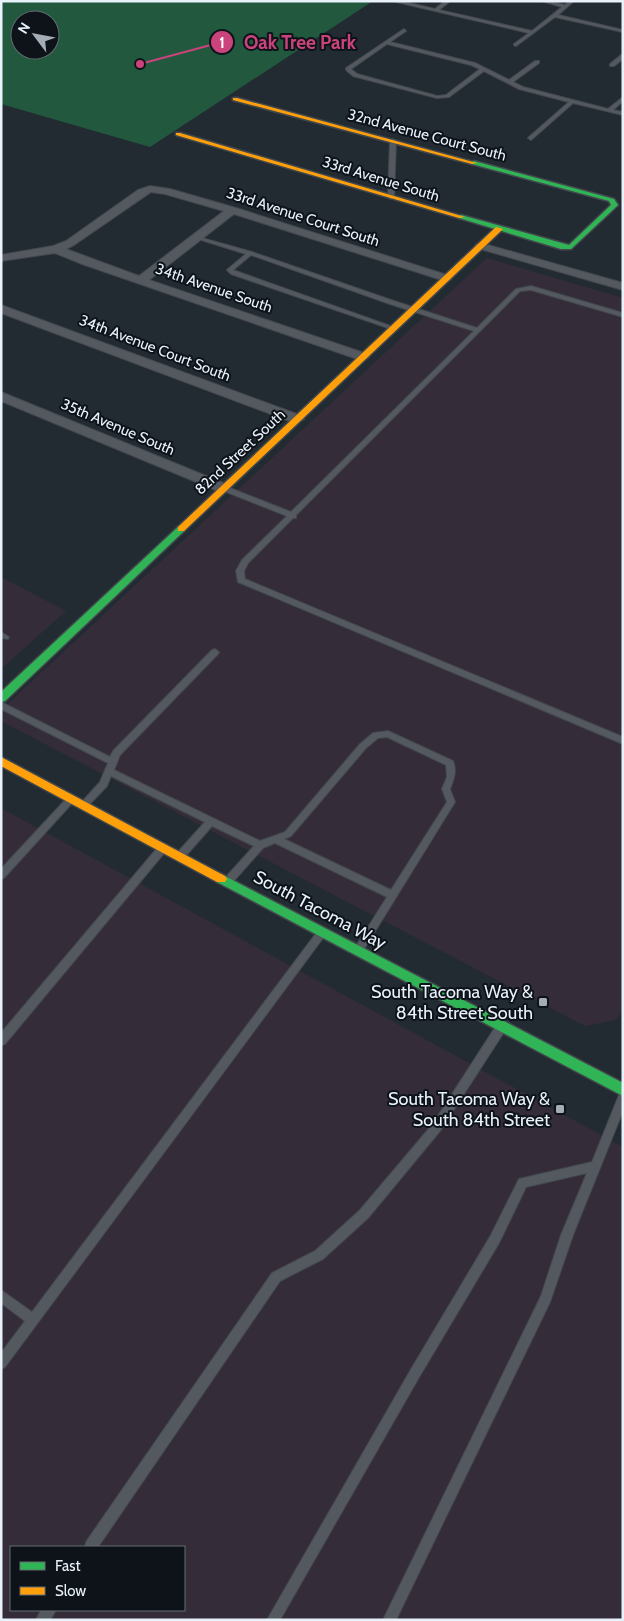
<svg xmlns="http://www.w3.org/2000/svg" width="624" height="1621" font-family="Cabin,sans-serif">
<rect width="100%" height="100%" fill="#232b32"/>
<path fill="#352c39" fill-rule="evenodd" d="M 487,258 L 623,298 L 623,1008 L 616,1020 L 585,1026 L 1,721 L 1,710 Z
M 1,577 L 66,611 L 1,669 Z
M 1,808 L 623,1147 L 623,1620 L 1,1620 ZM 11,1547 L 184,1547 L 184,1610 L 11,1610 Z"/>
<path fill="#21583e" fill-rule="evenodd" d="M 1,1 L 373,1 L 150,147 L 1,104 ZM 20,20 L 50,20 L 50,50 L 20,50 Z"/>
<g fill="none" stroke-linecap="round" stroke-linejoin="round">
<defs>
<path id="lane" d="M 392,1 L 401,1 L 435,9 L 445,1 L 450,1 L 439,10 L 532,31 L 562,7 L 542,1 L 550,1 L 565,5 L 569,1 L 574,1 L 558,15 L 623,30 L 623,32 L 555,17 L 516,46 L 514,45 L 514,44 L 529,33 Z
M 404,29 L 406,31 L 390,42 L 475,63 L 509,80 L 535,61 L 539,61 L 539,63 L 513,82 L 523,87 L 608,109 L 623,97 L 623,101 L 613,110 L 623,112 L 623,115 L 573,103 L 531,140 L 528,138 L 529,137 L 569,102 L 519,89 L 484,71 L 449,97 L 437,98 L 353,76 L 346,70 L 346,68 ZM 387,44 L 471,65 L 480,69 L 446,95 L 437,96 L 357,74 L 351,69 Z
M 621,55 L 623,55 L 623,59 L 614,66 L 610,66 L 610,64 Z
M 393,139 L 396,141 L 394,197 L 391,199 L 388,197 L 390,141 Z
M 195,236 L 252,252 L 394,301 L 477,328 L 516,289 L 531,286 L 623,313 L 623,317 L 531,290 L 520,291 L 296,515 L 296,518 L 293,518 L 248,563 L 244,571 L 245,579 L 623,737 L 623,744 L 238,582 L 236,571 L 242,560 L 287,516 L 221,490 L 221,486 L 225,486 L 291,512 L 474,331 L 390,304 L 251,255 L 233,270 L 396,328 L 391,329 L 231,274 L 227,270 L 228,269 L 246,254 L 195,238 Z
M 1,632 L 9,637 L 8,639 L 1,638 Z
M 215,649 L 219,652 L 218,654 L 120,755 L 114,770 L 260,841 L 285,832 L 360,744 L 373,733 L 388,731 L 453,761 C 457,771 454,779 450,789 L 455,802 L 361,954 L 358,955 L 355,954 L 353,951 L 387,897 L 275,843 L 263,848 L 231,884 L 225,884 L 223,881 L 225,878 L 254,846 L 212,826 L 183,859 L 177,859 L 175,856 L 177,853 L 205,822 L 111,776 L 107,786 L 87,807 L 81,807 L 80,805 L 81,803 L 100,782 L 108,763 L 1,709 L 1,702 L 110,757 L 113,751 L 212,650 ZM 387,737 L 446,765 L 447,777 L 442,789 L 447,802 L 391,890 L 284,839 L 291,836 L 366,748 L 378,738 Z
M 71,796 L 74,797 L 75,799 L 74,801 L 4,878 L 1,879 L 1,869 L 68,797 Z
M 162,845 L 165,846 L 166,849 L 165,852 L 5,1044 L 1,1045 L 1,1033 L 159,846 Z
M 320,931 L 323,932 L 325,935 L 323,938 L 5,1367 L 1,1369 L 1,1353 L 25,1321 L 1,1303 L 1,1290 L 32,1312 L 317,932 Z
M 500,1025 L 504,1026 L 505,1029 L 504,1032 L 440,1131 L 368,1218 L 323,1259 L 280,1281 L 98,1547 L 85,1547 L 86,1542 L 272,1273 L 315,1251 L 360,1210 L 432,1125 L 496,1026 Z
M 623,1093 L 623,1111 L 573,1235 L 550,1302 L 396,1620 L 383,1620 L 541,1296 L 561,1235 L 587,1173 L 526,1187 L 499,1243 L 418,1379 L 280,1620 L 267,1620 L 410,1371 L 491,1235 L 519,1179 L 592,1162 L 619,1095 Z
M 41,1610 L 56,1610 L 50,1620 L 36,1620 Z"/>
<path id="street" d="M 150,186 L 170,189 L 236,208 L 450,276 L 452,278 L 450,280 L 442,280 L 234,214 L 149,280 L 367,354 L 369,357 L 363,361 L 82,264 L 55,253 L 1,261 L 1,255 L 53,246 L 66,241 L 138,190 ZM 151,192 L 165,194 L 224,211 L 139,276 L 66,249 L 74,245 Z
M 481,243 L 623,283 L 623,290 L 477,248 L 475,246 L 477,244 Z
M 1,305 L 302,416 L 304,419 L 297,423 L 292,422 L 1,313 Z
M 1,392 L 228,485 L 230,488 L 228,491 L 218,491 L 1,401 Z"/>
<path id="fast" d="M 474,161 L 614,199 L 618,205 L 571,249 L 561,249 L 459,218 L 457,217 L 461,215 L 569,245 L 611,205 L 609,201 L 472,164 L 472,162 Z
M 181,526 L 186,529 L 184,531 L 5,701 L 1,702 L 1,692 L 178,527 Z
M 221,874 L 623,1083 L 623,1096 L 217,882 L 215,879 L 217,876 Z"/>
<path id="slow" d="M 233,98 L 237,98 L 477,163 L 472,164 L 233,100 Z
M 176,133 L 180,133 L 465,217 L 459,218 L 176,135 Z
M 496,227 L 503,229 L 184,531 L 178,531 L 178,527 Z
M 1,757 L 225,876 L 227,879 L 225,882 L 217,882 L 1,766 Z"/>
</defs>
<use href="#lane" stroke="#42484e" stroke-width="2"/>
<use href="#street" stroke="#42484e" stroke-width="2"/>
<use href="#fast" stroke="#42484e" stroke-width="3"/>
<use href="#slow" stroke="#42484e" stroke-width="3"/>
<use href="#lane" fill="#54595f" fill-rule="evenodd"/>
<use href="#street" fill="#54595f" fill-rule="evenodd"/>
<use href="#fast" fill="#30b455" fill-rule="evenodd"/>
<use href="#slow" fill="#ff9f0a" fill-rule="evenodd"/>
</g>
<g fill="#a4acb5" stroke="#0d1319" stroke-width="2">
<rect x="538" y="997" width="10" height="10" rx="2.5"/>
<rect x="555" y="1104" width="10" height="10" rx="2.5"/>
</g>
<g text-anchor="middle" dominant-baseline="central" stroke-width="4" stroke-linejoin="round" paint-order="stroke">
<g font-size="15" fill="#e9f2fb" stroke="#0d1319">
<text transform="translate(427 135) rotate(15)">32nd Avenue Court South</text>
<text transform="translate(381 179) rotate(17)">33rd Avenue South</text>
<text transform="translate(303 217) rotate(18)">33rd Avenue Court South</text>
<text transform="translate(214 288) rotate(19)">34th Avenue South</text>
<text transform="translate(155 348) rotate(21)">34th Avenue Court South</text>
<text transform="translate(118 427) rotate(23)">35th Avenue South</text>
<text transform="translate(240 452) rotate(-43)">82nd Street South</text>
</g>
<g font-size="18" fill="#e9f2fb" stroke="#0d1319">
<text transform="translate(320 910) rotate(28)">South Tacoma Way</text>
</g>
<g font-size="18" fill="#e9f2fb" stroke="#0d1319" text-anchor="end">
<text x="533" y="992">South Tacoma Way &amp;<tspan x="533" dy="21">84th Street South</tspan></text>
<text x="550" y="1099">South Tacoma Way &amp;<tspan x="550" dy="21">South 84th Street</tspan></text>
</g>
</g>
<path fill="none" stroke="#ca447b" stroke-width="2" d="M140 64L222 42"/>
<g fill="#ca447b" stroke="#0d1319" stroke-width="2">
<circle cx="140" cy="64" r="5"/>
<circle cx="222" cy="42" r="12"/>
</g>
<g font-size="15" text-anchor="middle" font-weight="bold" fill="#fff">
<text x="222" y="48">1</text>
</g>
<g font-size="19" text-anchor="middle" font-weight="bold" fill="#ca447b" stroke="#0d1319" stroke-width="4" stroke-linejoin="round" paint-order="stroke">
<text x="300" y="49">Oak Tree Park</text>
</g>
<rect width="624" height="1621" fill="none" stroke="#e9f2fb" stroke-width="5"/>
<rect x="10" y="1546" width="175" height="65" fill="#0d1319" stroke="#656c73"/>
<rect x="20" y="1562" width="25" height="8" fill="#30b455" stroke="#656c73"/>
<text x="55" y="1571" font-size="15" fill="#e9f2fb">Fast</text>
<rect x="20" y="1587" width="25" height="8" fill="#ff9f0a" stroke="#656c73"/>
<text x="55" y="1596" font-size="15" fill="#e9f2fb">Slow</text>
<g transform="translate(35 35) rotate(302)"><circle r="24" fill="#0d1319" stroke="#656c73"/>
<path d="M0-4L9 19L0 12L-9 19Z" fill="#a4acb5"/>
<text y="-8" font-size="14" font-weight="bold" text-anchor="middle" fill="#e9f2fb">N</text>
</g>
</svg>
